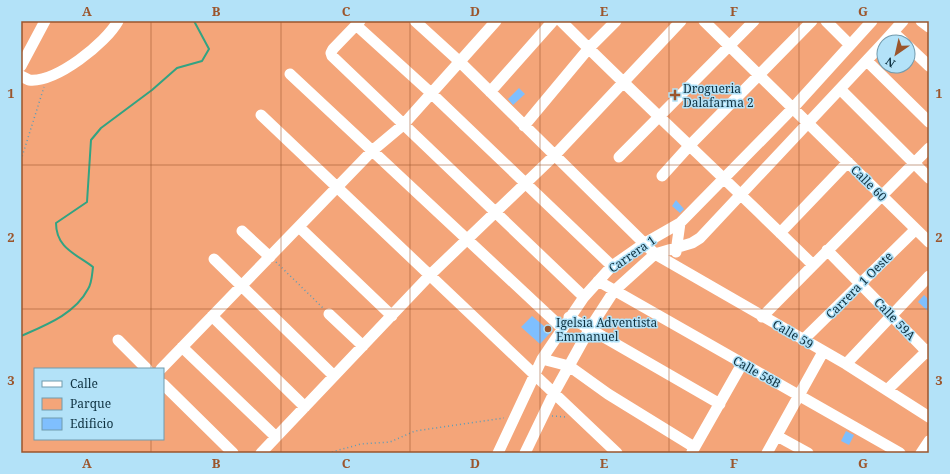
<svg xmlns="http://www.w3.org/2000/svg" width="950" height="474" font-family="'Noto Serif',serif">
<rect width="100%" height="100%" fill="#87d9ff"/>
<path fill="#f4a579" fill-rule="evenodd" d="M 21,21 L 929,21 L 929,453 L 21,453 ZM 884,42 L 908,42 L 908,66 L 884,66 ZM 35,369 L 163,369 L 163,439 L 35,439 Z"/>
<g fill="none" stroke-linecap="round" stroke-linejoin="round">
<path stroke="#32a382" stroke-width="2" d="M 21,336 C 46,325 75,314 88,289 C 92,283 92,274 93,267 C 76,254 56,248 56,223 L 87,202 L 91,140 L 101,128 L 152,90 L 177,68 L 202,61 L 209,49 L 194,21"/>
</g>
<path fill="#7fbffe" d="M 519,88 L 525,94 L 513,105 L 508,99 Z
M 676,200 L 684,209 L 680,213 L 672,206 Z
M 924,295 L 929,300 L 929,312 L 918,302 Z
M 532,316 L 551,332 L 540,344 L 521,327 Z
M 846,431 L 854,435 L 849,445 L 841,441 Z"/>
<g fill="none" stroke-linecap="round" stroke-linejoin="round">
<path stroke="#5b9cb9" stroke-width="1.5" stroke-dasharray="1 3" stroke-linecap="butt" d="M 21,160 L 44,87
M 276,262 L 323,308
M 552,416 L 566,417
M 328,453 L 361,444 L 390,442 L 415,431 L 504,418"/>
<path stroke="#fff" stroke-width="11" d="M 360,21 L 333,49 L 331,53 L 332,56 L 584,297
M 415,21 L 460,62 L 655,254 L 846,364 L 929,417
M 561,21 C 644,104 730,183 813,265
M 704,21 L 929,242
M 826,21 L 850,45
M 921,21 L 929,27
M 356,25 L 431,93 L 612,266
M 893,32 L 904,42
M 884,42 L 903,21
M 908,46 L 929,66
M 867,61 L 929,122
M 21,66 L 45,21
M 290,74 L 562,328
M 21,76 C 23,77 27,79 29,80 C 56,83 106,43 118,21
M 841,90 L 929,178
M 490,92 L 553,21
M 261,115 L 617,453
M 524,126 L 589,48 L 616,21
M 619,157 L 754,21
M 662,176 L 690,145 L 812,21
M 299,227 L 392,316
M 242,231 L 270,257
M 780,233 L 848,162
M 827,250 L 929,354
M 676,252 L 680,223
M 214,259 L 334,376
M 598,281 L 900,453
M 329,314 L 363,346
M 212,316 L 305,407
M 569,317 L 720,404
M 762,317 L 929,148
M 118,340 L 147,369
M 803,340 L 916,229
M 182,347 L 276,437
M 542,359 L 569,366 L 608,394 L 694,447
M 846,364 L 929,276
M 161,369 L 372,151 L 403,125 L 496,21
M 163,384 L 233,453
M 887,390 L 929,349
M 777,436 L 808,453
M 692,452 L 742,364
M 261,453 L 430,275 L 555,155 L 681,21
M 498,453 L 542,359 L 584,297 L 612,266 L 645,243 L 680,223 L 793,108 L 872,21
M 525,453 L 554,393 L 590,328 L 614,291 L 655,254 L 692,243 L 700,238 L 884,42
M 767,453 L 823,352
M 921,453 L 929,441"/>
</g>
<path fill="none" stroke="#9b552c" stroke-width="1" stroke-opacity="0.55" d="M 151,21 L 151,369M 281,21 L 281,453M 410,21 L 410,453M 540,21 L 540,453M 669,21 L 669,453M 799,21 L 799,453M 21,165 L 929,165M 21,309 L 929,309M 151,439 L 151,453"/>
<g fill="#9b552c" stroke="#b3e2f8" stroke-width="1.5">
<path d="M673 89h4v4h4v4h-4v4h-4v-4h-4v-4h4z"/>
<circle cx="548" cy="329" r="4"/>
</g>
<g text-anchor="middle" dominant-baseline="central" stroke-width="3" stroke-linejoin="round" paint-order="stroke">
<g font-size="12" fill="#0e3140" stroke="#b3e2f8" text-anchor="start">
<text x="683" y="88">Drogueria<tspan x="683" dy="14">Dalafarma 2</tspan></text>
<text x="556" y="322">Igelsia Adventista<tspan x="556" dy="14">Emmanuel</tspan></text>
</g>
<g font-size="12" fill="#0e3140" stroke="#b3e2f8">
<text transform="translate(869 183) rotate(45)">Calle 60</text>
<text transform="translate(632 254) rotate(-35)">Carrera 1</text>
<text transform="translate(859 285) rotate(-45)">Carrera 1 Oeste</text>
<text transform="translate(895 319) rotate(46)">Calle 59A</text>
<text transform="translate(793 334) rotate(30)">Calle 59</text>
<text transform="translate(757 372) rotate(29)">Calle 58B</text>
</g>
</g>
<rect width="950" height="474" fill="none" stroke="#b3e2f8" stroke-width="44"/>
<rect x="34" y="368" width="130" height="72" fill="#b3e2f8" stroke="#719bae"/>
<rect x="42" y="381" width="20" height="6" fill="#ffffff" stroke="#719bae"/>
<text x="70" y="388" font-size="12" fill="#0e3140">Calle</text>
<rect x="42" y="398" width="20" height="12" fill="#f4a579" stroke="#719bae"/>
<text x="70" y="408" font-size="12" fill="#0e3140">Parque</text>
<rect x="42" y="418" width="20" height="12" fill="#7fbffe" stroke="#719bae"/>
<text x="70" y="428" font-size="12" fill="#0e3140">Edificio</text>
<g transform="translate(896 54) rotate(214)"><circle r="19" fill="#b3e2f8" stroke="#719bae"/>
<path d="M0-3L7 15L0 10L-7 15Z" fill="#9b552c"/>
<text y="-6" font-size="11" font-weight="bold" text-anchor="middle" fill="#0e3140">N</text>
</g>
<rect x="22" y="22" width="906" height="430" fill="none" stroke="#9b552c" stroke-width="1.5"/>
<g font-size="13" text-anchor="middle" font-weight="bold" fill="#9b552c">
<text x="87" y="16">A</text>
<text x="216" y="16">B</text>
<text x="346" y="16">C</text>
<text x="475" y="16">D</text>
<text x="604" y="16">E</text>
<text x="734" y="16">F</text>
<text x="863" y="16">G</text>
<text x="11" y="98">1</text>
<text x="939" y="98">1</text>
<text x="11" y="242">2</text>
<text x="939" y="242">2</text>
<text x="11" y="385">3</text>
<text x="939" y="385">3</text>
<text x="87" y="468">A</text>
<text x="216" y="468">B</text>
<text x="346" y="468">C</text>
<text x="475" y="468">D</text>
<text x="604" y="468">E</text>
<text x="734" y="468">F</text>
<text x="863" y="468">G</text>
</g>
</svg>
